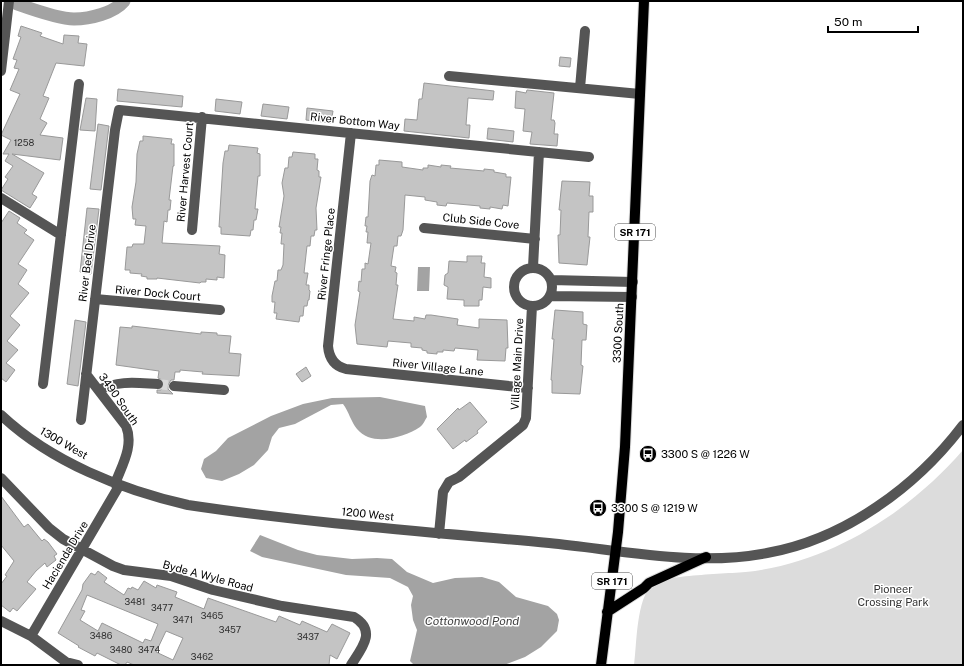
<svg xmlns="http://www.w3.org/2000/svg" width="964" height="666" font-family="'Public Sans',sans-serif">
<rect width="100%" height="100%" fill="#fff"/>
<path fill="#dcdcdc" d="M 963,450 L 963,665 L 634,665 C 637,644 636,598 653,584 C 666,574 735,574 755,571 C 836,559 910,511 963,450 Z"/>
<path fill="#a3a3a3" d="M 418,267 L 430,267 L 429,291 L 417,291 Z
M 380,397 L 425,406 L 427,417 C 425,420 423,425 420,427 C 403,438 372,447 357,429 C 351,422 349,412 343,404 L 331,405 L 295,424 L 279,428 L 272,437 L 268,450 L 254,465 L 239,474 L 222,481 L 206,478 L 201,469 L 204,459 L 216,451 L 228,438 L 271,416 L 303,404 L 332,398 Z
M 260,535 L 298,550 L 317,555 L 352,559 L 377,558 L 392,559 L 407,572 L 433,583 L 455,578 L 482,577 L 499,582 L 516,597 L 548,606 L 557,614 L 559,620 L 557,631 L 541,647 L 525,657 L 504,665 L 414,665 L 410,661 L 417,630 L 413,620 L 411,605 L 413,596 L 408,587 L 390,578 L 346,575 L 262,557 L 250,551 Z"/>
<g fill="none" stroke-linecap="round" stroke-linejoin="round">
<path stroke="#a3a3a3" stroke-width="13" d="M 17,4 C 31,9 60,19 74,19 C 90,19 114,13 124,1"/>
</g>
<path fill="#c4c4c4" stroke="#999" fill-rule="evenodd" d="M 21,26 L 42,33 L 40,36 L 63,44 L 64,35 L 79,36 L 78,43 L 87,44 L 84,66 L 56,63 L 43,96 L 49,98 L 40,119 L 47,123 L 40,135 L 63,138 L 60,160 L 12,154 L 44,173 L 32,194 L 37,197 L 30,208 L 1,190 L 8,179 L 5,177 L 13,166 L 5,161 L 9,154 L 3,154 L 11,140 L 1,135 L 20,94 L 10,90 L 19,69 L 14,68 L 17,60 L 13,59 L 21,37 L 18,36 Z
M 560,57 L 571,58 L 570,67 L 559,66 Z
M 424,83 L 494,91 L 493,100 L 468,98 L 466,125 L 470,125 L 469,138 L 404,131 L 405,119 L 417,120 L 419,99 L 422,99 Z
M 118,89 L 183,96 L 182,107 L 117,101 Z
M 527,90 L 554,93 L 551,120 L 554,120 L 555,123 L 554,134 L 558,134 L 557,146 L 530,144 L 532,132 L 523,131 L 525,109 L 515,108 L 516,91 L 526,93 Z
M 86,98 L 97,99 L 95,131 L 80,130 Z
M 216,99 L 242,102 L 240,114 L 215,111 Z
M 263,104 L 289,107 L 287,119 L 261,116 Z
M 307,108 L 333,111 L 331,123 L 306,120 Z
M 98,124 L 109,126 L 101,190 L 90,189 Z
M 488,128 L 514,131 L 513,142 L 487,139 Z
M 143,136 L 172,139 L 171,144 L 174,144 L 174,166 L 173,166 L 169,200 L 171,200 L 170,210 L 168,210 L 167,222 L 164,221 L 162,243 L 220,246 L 219,254 L 225,255 L 224,278 L 217,277 L 217,280 L 206,279 L 206,282 L 201,282 L 200,283 L 157,278 L 157,279 L 147,279 L 147,277 L 141,276 L 142,274 L 130,273 L 130,270 L 125,270 L 127,247 L 132,247 L 133,244 L 144,244 L 146,226 L 135,225 L 136,219 L 133,219 L 132,207 L 136,182 L 137,154 L 140,141 L 143,141 Z
M 229,145 L 258,148 L 257,153 L 260,154 L 260,176 L 258,176 L 255,209 L 258,209 L 256,220 L 254,220 L 253,230 L 251,230 L 250,236 L 221,234 L 221,227 L 219,227 L 223,163 L 225,151 L 228,151 Z
M 293,152 L 315,154 L 315,159 L 318,159 L 317,170 L 319,171 L 319,177 L 321,177 L 316,208 L 317,230 L 315,230 L 314,236 L 311,236 L 310,246 L 307,246 L 304,273 L 308,273 L 306,285 L 309,285 L 309,290 L 310,291 L 309,300 L 308,300 L 307,306 L 304,306 L 303,316 L 300,316 L 299,322 L 276,319 L 277,313 L 274,313 L 275,302 L 272,302 L 272,296 L 275,281 L 277,281 L 278,270 L 281,270 L 283,265 L 284,244 L 281,244 L 282,233 L 280,233 L 281,227 L 279,227 L 284,196 L 282,183 L 285,168 L 288,168 L 289,157 L 292,157 Z
M 379,160 L 402,162 L 402,167 L 423,170 L 423,168 L 428,168 L 428,165 L 441,167 L 441,165 L 451,166 L 450,168 L 484,171 L 484,169 L 494,170 L 494,172 L 506,174 L 506,177 L 511,177 L 508,206 L 503,205 L 502,209 L 490,207 L 490,209 L 480,208 L 480,206 L 447,203 L 446,206 L 437,205 L 437,202 L 425,200 L 425,197 L 405,195 L 403,230 L 401,236 L 398,236 L 397,246 L 394,246 L 391,266 L 396,267 L 395,272 L 397,273 L 396,285 L 398,285 L 393,319 L 414,321 L 414,317 L 425,319 L 426,315 L 431,315 L 458,319 L 457,325 L 479,328 L 479,319 L 507,320 L 508,348 L 506,348 L 505,361 L 477,360 L 478,350 L 455,348 L 454,351 L 443,350 L 443,352 L 437,352 L 437,354 L 427,353 L 427,351 L 422,350 L 422,348 L 411,347 L 411,343 L 388,341 L 387,347 L 357,344 L 355,325 L 360,292 L 358,291 L 359,281 L 361,282 L 362,269 L 365,269 L 365,263 L 368,264 L 371,243 L 367,243 L 368,232 L 366,232 L 367,226 L 365,226 L 366,217 L 368,217 L 370,181 L 372,175 L 375,176 L 376,165 L 379,165 Z
M 562,181 L 590,182 L 589,196 L 593,196 L 593,212 L 589,212 L 588,237 L 590,237 L 587,265 L 559,263 L 558,235 L 560,235 L 561,210 L 559,210 Z
M 87,208 L 99,209 L 91,274 L 80,272 Z
M 9,211 L 20,218 L 17,223 L 27,230 L 24,233 L 34,240 L 18,264 L 27,270 L 18,284 L 29,293 L 10,316 L 20,325 L 7,341 L 18,350 L 6,363 L 15,370 L 6,382 L 1,378 L 1,223 Z
M 467,256 L 482,256 L 481,263 L 485,263 L 484,277 L 491,278 L 491,288 L 483,287 L 482,300 L 479,300 L 479,306 L 464,306 L 464,300 L 447,299 L 448,287 L 444,285 L 445,275 L 448,273 L 449,261 L 467,262 Z
M 555,310 L 583,312 L 583,324 L 587,325 L 586,340 L 582,340 L 581,365 L 583,366 L 580,394 L 552,393 L 552,380 L 551,380 L 554,339 L 552,339 Z
M 75,320 L 86,322 L 78,386 L 67,384 Z
M 132,326 L 201,334 L 201,332 L 217,333 L 217,335 L 231,336 L 229,353 L 241,354 L 239,376 L 202,374 L 203,372 L 180,370 L 180,372 L 175,372 L 174,380 L 171,380 L 168,385 L 168,389 L 173,394 L 157,393 L 157,390 L 161,390 L 164,385 L 164,381 L 158,378 L 159,371 L 116,365 L 120,327 L 132,328 Z
M 306,367 L 311,376 L 302,382 L 296,374 Z
M 470,402 L 487,422 L 477,431 L 478,433 L 466,442 L 465,440 L 453,449 L 437,429 L 458,408 L 459,410 Z
M 1,496 L 24,527 L 28,524 L 42,541 L 44,539 L 48,542 L 57,554 L 54,556 L 56,560 L 47,567 L 45,563 L 36,571 L 27,582 L 36,589 L 17,611 L 13,608 L 10,612 L 1,605 L 1,584 L 7,576 L 5,575 L 14,561 L 1,545 Z
M 98,571 L 107,578 L 104,582 L 124,595 L 128,588 L 131,589 L 132,587 L 138,590 L 144,581 L 156,588 L 157,585 L 177,592 L 175,597 L 204,609 L 208,598 L 276,622 L 279,616 L 300,625 L 302,621 L 327,632 L 332,624 L 350,633 L 337,659 L 330,655 L 329,665 L 134,665 L 127,662 L 125,665 L 121,665 L 97,653 L 95,656 L 78,647 L 79,646 L 58,633 L 82,590 L 83,584 L 91,573 L 95,575 ZM 87,595 L 158,624 L 151,641 L 145,639 L 143,643 L 102,623 L 98,631 L 80,620 L 85,611 L 81,610 ZM 166,631 L 183,638 L 173,660 L 156,652 Z"/>
<g fill="none" stroke-linecap="round" stroke-linejoin="round">
<path stroke="#d9d9d9" stroke-width="10" stroke-dasharray="10 5" stroke-linecap="butt" d="M 158,384 L 174,386"/>
<defs>
<path id="major" d="M 607,612 L 644,588 L 649,583 L 706,557
M 601,665 L 618,532 L 625,447 L 644,1"/>
</defs>
<use href="#major" stroke="#dbdbdb" stroke-width="12"/>
<path stroke="#555" stroke-width="10" d="M 1,71 L 9,1
M 449,76 L 640,94
M 580,88 L 585,31
M 351,133 L 328,346 C 329,358 334,366 346,369 L 528,388
M 1,198 L 61,235
M 424,228 L 535,239
M 192,230 L 202,117
M 533,267 L 539,152
M514 287a19 19 0 1 1 38 0a19 19 0 1 1-38 0Z
M 551,280 L 633,282
M 550,296 L 632,297
M 95,299 L 220,310
M 86,374 L 126,426 C 134,446 122,465 115,484
M 43,384 L 79,84
M 174,386 L 224,390
M 99,390 C 119,380 137,383 158,384
M 1,415 C 51,462 122,490 188,505 C 308,523 429,532 549,543 C 621,550 695,567 767,553 C 845,539 916,487 963,425
M 81,420 L 115,130 L 119,110 L 589,157
M 1,478 L 49,528 L 63,539 L 113,566 L 124,570 L 171,576 L 213,590 L 282,606 L 354,617 C 377,631 362,648 351,665
M 439,534 L 443,492 L 449,482 L 459,477 L 523,425 L 526,418 L 532,306
M 1,621 L 31,636 L 66,662 L 78,665
M 31,636 L 119,486"/>
<use href="#major" stroke="#000" stroke-width="10"/>
</g>
<defs>
<symbol id="bus-disc" viewBox="-11 -11 22 22"><circle r="9.5" fill="#000" stroke="#fff"/><path d="M-5-6H5V4H4V6H2V4H-2V6H-4V4H-5ZM-3.5-4V0h7V-4ZM-3.5 1.2v1.5H-2V1.2ZM2 1.2v1.5H3.5V1.2Z" fill="#fff"/></symbol>
</defs>
<g fill-rule="evenodd">
<use href="#bus-disc" x="638" y="444" width="20" height="20"/>
<use href="#bus-disc" x="588" y="498" width="20" height="20"/>
</g>
<g text-anchor="middle" dominant-baseline="central" stroke-width="3" stroke-linejoin="round" paint-order="stroke">
<g font-size="9" fill="#313131">
<text x="24" y="142">1258</text>
<text x="135" y="601">3481</text>
<text x="162" y="607">3477</text>
<text x="212" y="615">3465</text>
<text x="183" y="619">3471</text>
<text x="230" y="629">3457</text>
<text x="101" y="635">3486</text>
<text x="308" y="636">3437</text>
<text x="121" y="649">3480</text>
<text x="149" y="649">3474</text>
<text x="202" y="656">3462</text>
</g>
<g fill="#fff" stroke="#4c4c4c" stroke-width="1">
<rect x="615" y="224" width="40" height="16" rx="3"/>
<rect x="592" y="573" width="40" height="16" rx="3"/>
</g>
<g font-size="10" font-weight="bold" fill="#000">
<text x="635" y="232">SR 171</text>
<text x="612" y="581">SR 171</text>
</g>
<g font-size="11" fill="#000" stroke="#fff">
<text transform="translate(355 121) rotate(6)">River Bottom Way</text>
<text transform="translate(185 172) rotate(-85)">River Harvest Court</text>
<text transform="translate(481 221) rotate(6)">Club Side Cove</text>
<text transform="translate(326 254) rotate(-84)">River Fringe Place</text>
<text transform="translate(87 263) rotate(-83)">River Bed Drive</text>
<text transform="translate(158 293) rotate(5)">River Dock Court</text>
<text transform="translate(618 333) rotate(-87)">3300 South</text>
<text transform="translate(517 364) rotate(-87)">Village Main Drive</text>
<text transform="translate(438 367) rotate(6)">River Village Lane</text>
<text transform="translate(119 399) rotate(55)">3490 South</text>
<text transform="translate(64 443) rotate(30)">1300 West</text>
<text transform="translate(368 514) rotate(6)">1200 West</text>
<text transform="translate(65 555) rotate(-59)">Hacienda Drive</text>
<text transform="translate(208 576) rotate(15)">Byde A Wyle Road</text>
</g>
<g font-size="11" fill="#000" stroke="#fff" text-anchor="start">
<text x="661" y="454">3300 S @ 1226 W</text>
<text x="611" y="508">3300 S @ 1219 W</text>
</g>
<g font-size="11" fill="#333" stroke="#fff">
<text x="893" y="589">Pioneer<tspan x="893" dy="13">Crossing Park</tspan></text>
</g>
<g font-size="12" font-style="italic" fill="#444" stroke="#fff">
<text x="472" y="621">Cottonwood Pond</text>
</g>
</g>
<rect width="964" height="666" fill="none" stroke="#000000" stroke-width="4"/>
<path d="M828 26v6h90v-6" fill="none" stroke="#000000" stroke-width="2"/>
<text x="834" y="26" font-size="12" fill="#000000" stroke="#ffffff" stroke-width="3" paint-order="stroke">50 m</text>
</svg>
